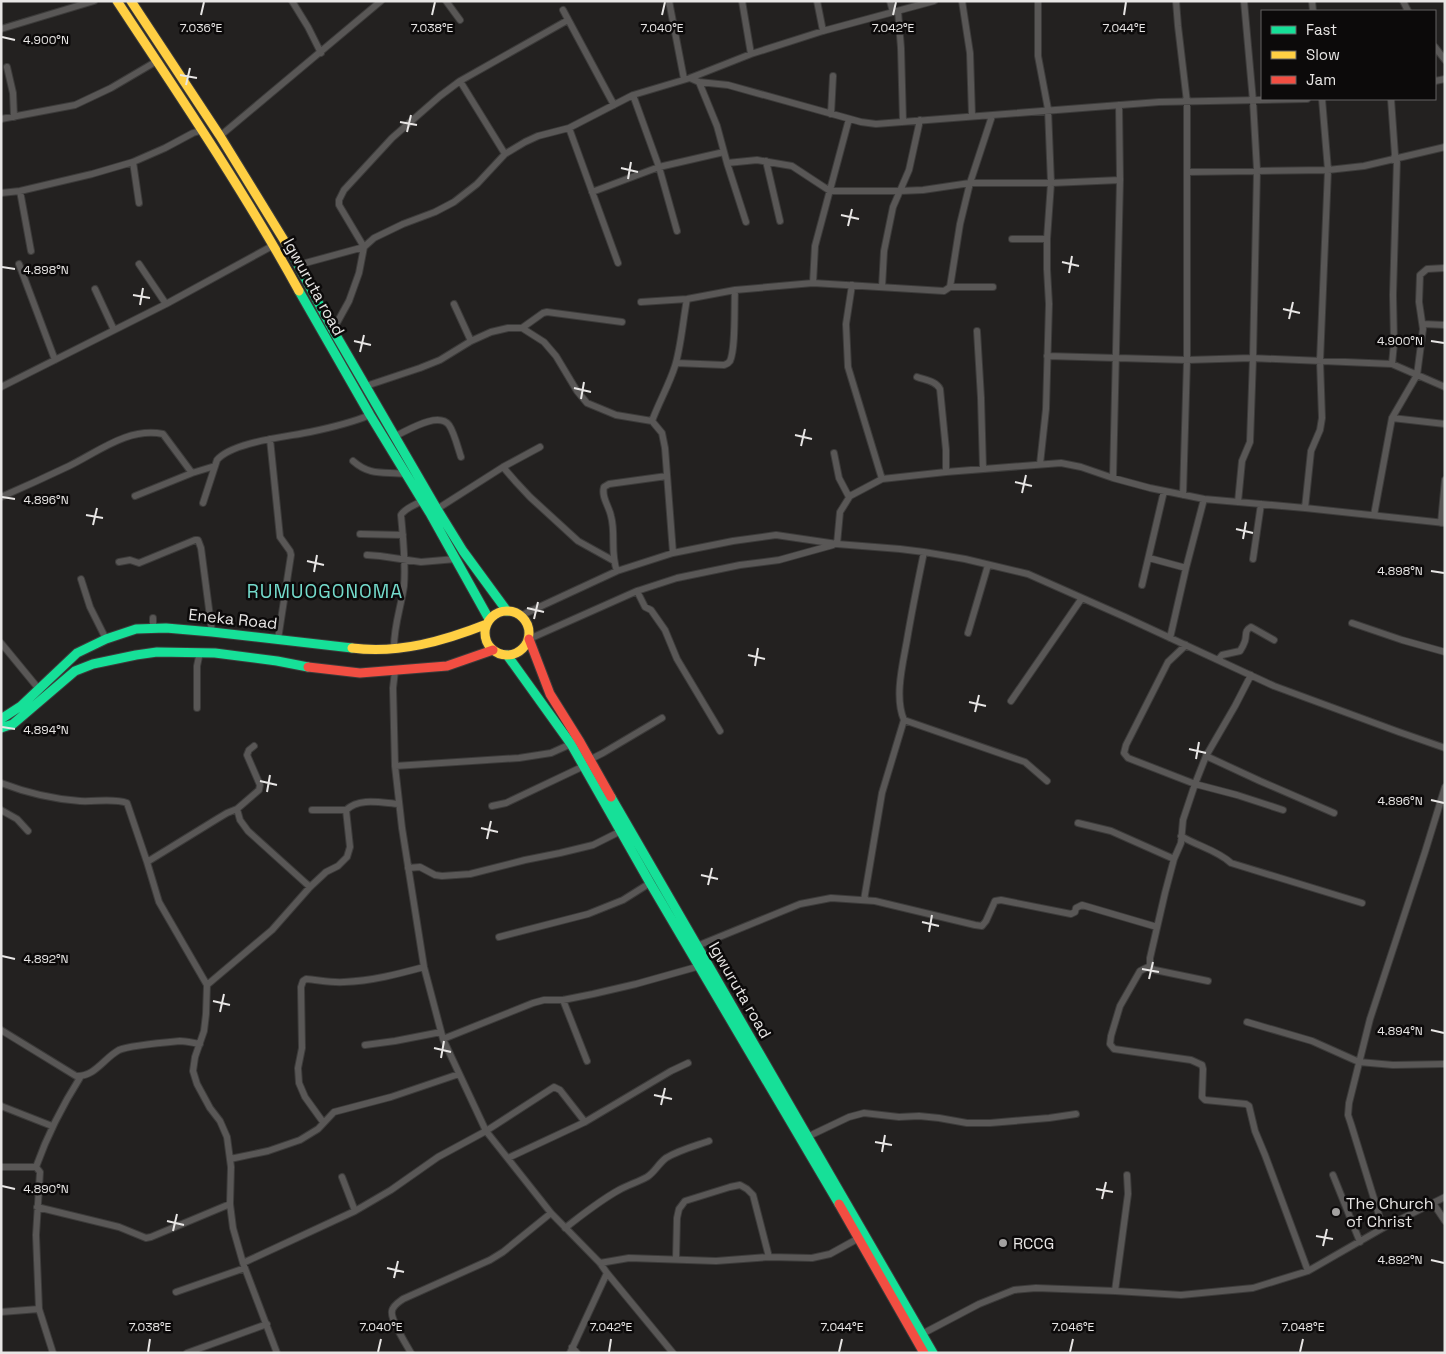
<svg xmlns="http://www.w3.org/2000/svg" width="1446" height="1354" font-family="'Space Grotesk',sans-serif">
<rect width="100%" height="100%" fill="#232120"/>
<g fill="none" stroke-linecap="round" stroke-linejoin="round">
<defs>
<path id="street" d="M 292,1 L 308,27 L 321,53
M 446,1 L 460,20
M 669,1 L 684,79
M 742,1 L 751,54
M 817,1 L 823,31
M 890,1 L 893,12
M 962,1 L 970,53 L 972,116
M 1038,1 L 1038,56 L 1048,109 L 1051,183 L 1047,239 L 1047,269 L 1049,304 L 1046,409 L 1040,464
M 1176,1 L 1178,26 L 1187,102 L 1187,360 L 1183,495
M 1312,1 L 1313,11
M 1403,1 L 1408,11
M 563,10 L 614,105
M 898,11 L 901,48 L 903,122
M 1,29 L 94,1
M 1435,47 L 1445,60
M 7,67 L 13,93 L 14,117
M 690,78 L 699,82 L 728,85 L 861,122 L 876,124 L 1159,102 L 1307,99
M 460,81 L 505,154
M 1435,81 L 1445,79
M 699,82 L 717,126 L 727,163 L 746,222
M 633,95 L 659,167 L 677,231
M 1391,99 L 1395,155 L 1393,160
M 831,114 L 833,76
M 1,119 L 75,105 L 111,88 L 157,61
M 569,128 L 618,263
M 220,136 L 381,1
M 766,161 L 780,221
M 133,162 L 139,203
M 727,163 L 757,160 L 792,166 L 830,191 L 900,191 L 923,190 L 970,183 L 1051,183 L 1120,180
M 1188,172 L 1328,170 L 1364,166 L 1445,147
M 20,191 L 31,251
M 592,192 L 659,167 L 724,152
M 1,193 L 20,191 L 92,174 L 133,162 L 165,148 L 193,133 L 203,130
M 1012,239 L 1047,239
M 19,264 L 55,360
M 139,264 L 166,304
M 298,265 L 364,247 L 339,205 L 339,200 L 344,190 L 392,138 L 440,96 L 460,81 L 568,20
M 813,283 L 815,246 L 849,119
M 852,285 L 846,324 L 848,367 L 882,479
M 882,287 L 884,251 L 893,207 L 909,170 L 920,120
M 950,287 L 960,224 L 970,183 L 992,116
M 95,289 L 114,330
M 641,302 L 687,299 L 735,290 L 813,283 L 944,291 L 950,287 L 993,287
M 454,304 L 471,341
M 1423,324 L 1445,325
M 522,328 L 543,313 L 547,312 L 622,322
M 333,330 L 349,301 L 359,273 L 364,247 L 374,238 L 403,224 L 435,212 L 454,202 L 477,184 L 505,154 L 525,142 L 538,136 L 569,128 L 633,95 L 690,78 L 751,54 L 823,31 L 934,1
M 977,331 L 981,398 L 983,469
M 1047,356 L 1187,360 L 1251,358 L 1392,364 L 1445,387
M 676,363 L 724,365 C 727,364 728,364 730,361 C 736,348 734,306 735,290
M 1392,364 L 1394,343 L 1393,295 L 1397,159
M 917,377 C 925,380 936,381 940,389 L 946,450 L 946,472
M 366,386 L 420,368 L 440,360 L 471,341 L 491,332 L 508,328 L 522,328 L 544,342 L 556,356 L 577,391 L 587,403 L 616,415 L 652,421
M 1,387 L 166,304 L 274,245
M 1392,418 L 1445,424
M 395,436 C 407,431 438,411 449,425 C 454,432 458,448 461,457
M 270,439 L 280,537 L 290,551 L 291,555 L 278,639
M 834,453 L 839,478 L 849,497
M 353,461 C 371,477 385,471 407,474
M 503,467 L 516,482 L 530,497 L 578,541 L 614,561
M 1113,478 L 1120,180 L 1119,105
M 135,496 L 192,473
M 1,497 C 24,487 46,477 69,466 C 98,452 128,427 163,434 L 192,473 L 215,466
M 1238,502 L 1242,461 L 1250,442 L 1253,358 L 1257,170 L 1253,101 L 1244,1
M 203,503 L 217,460 C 232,442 286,437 310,432 C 329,428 351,423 370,415
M 1305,508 L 1311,451 L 1320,430 L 1322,418 L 1320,361 L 1328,170 L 1322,99
M 437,509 L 503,467 L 540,447
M 1374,515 L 1392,418 L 1417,375 L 1423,329 L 1419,302 L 1420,275 L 1427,269 L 1445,268
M 1441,523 L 1445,480
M 360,534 L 403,535
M 837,544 L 840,512 L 850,496 L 882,479 L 946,472 L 1061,463 L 1081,467 L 1113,478 L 1150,488 L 1204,499 L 1305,508 L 1445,523
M 924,552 C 918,581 912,610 907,640 C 903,663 894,697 904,720 L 1025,762 L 1047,781
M 673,553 L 665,448 L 662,433 L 652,421 C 659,402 669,385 675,366 C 681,347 683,320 687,299
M 367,555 L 380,556 L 421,562 L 456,559
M 1149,558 L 1186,568
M 1253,559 L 1261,504
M 119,562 L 130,560 L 139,563 L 195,540 L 198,540 L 201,548 L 212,632
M 617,571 C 610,553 616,534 611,516 C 609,506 601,497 604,487 L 609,484 L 667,476
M 81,579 L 90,607 L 106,639
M 1142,585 L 1164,491
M 637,591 L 645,607 L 651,610 L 665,630 L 677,659 L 720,731
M 522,615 L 617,571 L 673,553 L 733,541 L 776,535 L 837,544 L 900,549 L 924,552 L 965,559 L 1028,574 L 1125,617 L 1274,686 L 1399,732 L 1445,748
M 153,618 L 153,629
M 1352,623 L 1402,640 L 1445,652
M 968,633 L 988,565
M 1170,638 L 1186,568 L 1204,499
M 529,639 L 637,591 L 677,578 L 740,565 L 779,560 L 833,545
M 1,643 L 38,688
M 1186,645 L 1168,662 L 1126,745 L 1124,753 L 1128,758 L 1195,784 L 1237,795 L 1283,810
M 394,647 C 394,625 401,607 404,586 C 406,562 403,539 401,515 C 405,508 415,505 422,501
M 1218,660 L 1222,655 L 1240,651 C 1242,648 1244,644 1245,641 C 1247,634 1244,631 1251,627 L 1274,640
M 395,671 L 393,688 L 395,766 L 402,828 L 424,967 L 443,1039 L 486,1131 L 551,1213 L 600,1263 L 607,1273 L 673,1353
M 1011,701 L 1082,598
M 197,708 L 197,666 L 200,652
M 1206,756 L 1260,781 L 1334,813
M 589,760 L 603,753 L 662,718
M 395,766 L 519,758 L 551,753 L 571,744
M 1,783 C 27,793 53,799 80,801 C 95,802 114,798 127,803 L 147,862 L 159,902 L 207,985 L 206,1014 L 204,1031 L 195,1057 L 193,1071 L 197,1084 L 210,1108 L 220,1121 L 227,1137 L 231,1167 L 230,1204 L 233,1228 L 243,1263 L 277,1353
M 492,806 L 506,803 L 584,766
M 237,809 L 240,820 L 248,831 L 310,887
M 1,810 L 17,819 L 28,831
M 312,810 L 346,810 C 360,797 382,803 399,804
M 1078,823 L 1111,831 L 1174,859
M 1181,836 C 1197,846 1217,850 1231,863 L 1362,903
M 147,862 L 217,819 L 227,813 L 237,809 L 259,790 L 260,785 L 247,755 L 249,750 L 254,746
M 408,868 L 420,867 L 435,875 L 442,876 L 470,874 L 525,860 L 560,853 L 593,845 L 621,831
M 864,900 L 882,793 L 904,720
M 499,937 L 588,914 L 623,900 L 650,883
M 697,946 L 800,904 L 831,898 L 875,901 L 975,925 L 982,926 L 986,921 L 995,901 L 1001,900 L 1071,914 L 1075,912 L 1076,908 L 1082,905 L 1157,927
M 1150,966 L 1140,971 L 1120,1006 L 1111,1036 L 1110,1044 L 1114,1049 L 1191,1060 L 1202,1065 L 1203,1069 L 1202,1097 L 1205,1100 L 1246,1104 L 1249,1106 L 1255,1131 L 1265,1155 L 1308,1271
M 1208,981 L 1155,970 L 1150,968 L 1150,958 L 1165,893 L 1174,859 L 1181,843 L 1183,820 L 1195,784 L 1206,756 L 1235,706 L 1251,675
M 207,985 L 272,930 L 310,887 L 326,872 L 338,866 L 347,857 L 350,847 L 346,810
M 563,1000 L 587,1061
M 1247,1022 L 1312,1041 L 1359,1062 L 1393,1065 L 1445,1064
M 1,1030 L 76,1076 C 95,1077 104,1058 119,1050 C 128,1046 169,1042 180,1041 C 187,1041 193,1043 200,1044
M 443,1039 L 533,1003 L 544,1000 L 563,1000 L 593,994 L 636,984 L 700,966
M 365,1045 L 395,1041 L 441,1032
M 1,1106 L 52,1126
M 323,1122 L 305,1097 L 299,1083 L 298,1068 L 302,1048 L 301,987 L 303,981 L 306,979 C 319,980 331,983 344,982 C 372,981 398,974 424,967
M 807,1137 L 849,1117 L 864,1113 L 899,1117 L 919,1116 L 939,1118 L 967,1123 L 990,1123 L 1049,1118 L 1076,1114
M 508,1158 L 585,1122 L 671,1071 L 688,1063
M 230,1159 L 268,1151 L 300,1140 L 318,1129 L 334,1112 L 391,1097 L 459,1074
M 1,1167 L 36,1167 L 40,1172 L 36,1235 L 39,1309 L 53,1353
M 36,1167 C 48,1133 62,1106 81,1076
M 1333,1175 L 1360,1242
M 342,1177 L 355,1211
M 1433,1203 L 1445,1221
M 37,1207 L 119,1227 L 146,1238 L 151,1237 L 230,1204
M 565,1228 C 582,1215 599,1201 619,1190 C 628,1185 638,1182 647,1177 C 655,1172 658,1164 666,1158 C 679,1150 695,1146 709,1141
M 1383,1228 L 1351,1124 L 1348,1115 L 1349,1103 L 1370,1019 L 1425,852 L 1445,787
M 676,1259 L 677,1218 L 679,1209 L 685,1201 L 730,1187 L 740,1185 L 747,1189 L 753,1195 L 769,1257
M 243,1263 L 355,1211 L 391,1190 L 438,1157 L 486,1131 L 554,1087 L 560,1090 L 585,1122
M 600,1263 L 629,1258 L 716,1261 L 769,1257 L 812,1258 L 830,1254 L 859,1238
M 1115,1291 L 1128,1194 L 1127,1175
M 176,1292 L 245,1268
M 1,1312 L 39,1309
M 922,1334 L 979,1304 L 1014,1290 L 1036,1288 L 1115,1291 L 1181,1295 L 1253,1288 L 1308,1271 L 1383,1228 L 1445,1197
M 572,1347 L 577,1353
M 187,1353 L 267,1324
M 411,1353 C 406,1344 390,1319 392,1311 C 393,1305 399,1302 403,1299 L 490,1260 L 503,1252 L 551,1213
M 570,1353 L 607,1273"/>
<path id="fast" d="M 290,250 L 333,330 L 437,509 L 463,551 L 507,611
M 299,291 L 370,415 L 431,515 L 489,619
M 507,655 L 571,744 L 650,883 L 839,1204
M 1,719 L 21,706 L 77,653 L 106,639 L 136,629 L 166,628 L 212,632 L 352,648
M 1,728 L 13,724 L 75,671 L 93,664 L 136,655 L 157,652 L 215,653 L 277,661 L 308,667
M 611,797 L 933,1353"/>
<path id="slow" d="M 117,1 C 180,96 244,191 299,291
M 131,1 L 220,136 L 290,250
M485 633a22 22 0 1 1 44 0a22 22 0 1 1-44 0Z
M 352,648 C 399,654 444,641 487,624"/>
<path id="jam" d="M 529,639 L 550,694 L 580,742 L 611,797
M 308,667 L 360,673 L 447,666 L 493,650
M 839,1204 L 924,1353"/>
</defs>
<use href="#street" stroke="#3c3b3a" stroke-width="8"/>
<use href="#fast" stroke="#3c3b3a" stroke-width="11"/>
<use href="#slow" stroke="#3c3b3a" stroke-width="11"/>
<use href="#jam" stroke="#3c3b3a" stroke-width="11"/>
<use href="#street" stroke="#595756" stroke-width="6"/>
<use href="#fast" stroke="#16e098" stroke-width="9"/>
<use href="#slow" stroke="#ffcf43" stroke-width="9"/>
<use href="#jam" stroke="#f24e42" stroke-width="9"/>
</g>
<path fill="none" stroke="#e8e6e5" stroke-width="2" d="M 201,15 L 204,2M 432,15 L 435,2M 662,15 L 665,2M 893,15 L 896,2M 1124,15 L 1126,2M 2,37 L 15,40M 180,75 L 197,78M 186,85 L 190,68M 400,122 L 417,125M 407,132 L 411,115M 621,168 L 638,172M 628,179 L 631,162M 841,215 L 859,219M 848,226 L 852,209M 1062,262 L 1079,266M 2,267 L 15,269M 1069,273 L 1072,256M 133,295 L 150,298M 140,305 L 143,288M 1283,309 L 1300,313M 1289,319 L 1293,302M 354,341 L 371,345M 1431,341 L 1444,343M 360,352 L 364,335M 574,388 L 591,392M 581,399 L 584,382M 795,435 L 812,439M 801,446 L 805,429M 1015,482 L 1032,486M 1022,493 L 1026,475M 2,497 L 15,499M 86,515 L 103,518M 93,525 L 97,508M 1236,529 L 1253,533M 1243,539 L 1246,522M 307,561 L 324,565M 1431,571 L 1444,573M 314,572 L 317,555M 527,608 L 544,612M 534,619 L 538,602M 748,655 L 765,659M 755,666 L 758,648M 969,702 L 986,706M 975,712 L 979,695M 2,727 L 15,729M 1189,749 L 1206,753M 1196,759 L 1199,742M 260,781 L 277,785M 267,792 L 270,775M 1431,800 L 1444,803M 481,828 L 498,832M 487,839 L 491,821M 701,875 L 718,879M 708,885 L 712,868M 922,922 L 939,926M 929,932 L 932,915M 2,956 L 15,959M 1142,969 L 1159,972M 1149,979 L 1153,962M 213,1001 L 230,1005M 220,1012 L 224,994M 1431,1030 L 1444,1033M 434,1048 L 451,1052M 441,1058 L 444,1041M 654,1095 L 672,1099M 661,1105 L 665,1088M 875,1142 L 892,1145M 882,1152 L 885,1135M 2,1186 L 15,1189M 1096,1189 L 1113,1192M 1102,1199 L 1106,1182M 167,1221 L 184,1225M 173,1231 L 177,1214M 1316,1236 L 1333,1239M 1323,1246 L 1327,1229M 1431,1260 L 1444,1263M 387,1268 L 404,1272M 394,1278 L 398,1261M 148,1352 L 150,1339M 378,1352 L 381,1339M 609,1352 L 611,1339M 839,1352 L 842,1339M 1070,1352 L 1073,1339M 1300,1352 L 1303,1339"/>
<g fill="#a3a1a0" stroke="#0c0a0a" stroke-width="2">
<circle cx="1336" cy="1212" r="5"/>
<circle cx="1003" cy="1243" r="5"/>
</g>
<g text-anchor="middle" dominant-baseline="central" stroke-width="5" stroke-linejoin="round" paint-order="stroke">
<g font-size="16" fill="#e8e6e5" stroke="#0c0a0a">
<text transform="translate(314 287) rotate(61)">Igwuruta road</text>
<text transform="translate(233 619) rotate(6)">Eneka Road</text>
<text transform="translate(740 990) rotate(60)">Igwuruta road</text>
</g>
<g font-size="16" fill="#e8e6e5" stroke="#0c0a0a" text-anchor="start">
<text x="1346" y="1203">The Church<tspan x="1346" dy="18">of Christ</tspan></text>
<text x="1013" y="1243">RCCG</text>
</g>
<g font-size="19" letter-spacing="1" fill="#74dbcc" stroke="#0c0a0a">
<text x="325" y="591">RUMUOGONOMA</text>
</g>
</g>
<g font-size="12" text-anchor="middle" fill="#e8e6e5" stroke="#0c0a0a" stroke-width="5" stroke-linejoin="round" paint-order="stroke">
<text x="201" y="32">7.036°E</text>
<text x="432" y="32">7.038°E</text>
<text x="662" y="32">7.040°E</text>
<text x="893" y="32">7.042°E</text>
<text x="1124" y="32">7.044°E</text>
<text x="46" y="44">4.900°N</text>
<text x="46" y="274">4.898°N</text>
<text x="1400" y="345">4.900°N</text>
<text x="46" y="504">4.896°N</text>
<text x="1400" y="575">4.898°N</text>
<text x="46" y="734">4.894°N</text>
<text x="1400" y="805">4.896°N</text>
<text x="46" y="963">4.892°N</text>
<text x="1400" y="1035">4.894°N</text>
<text x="46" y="1193">4.890°N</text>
<text x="1400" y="1264">4.892°N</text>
<text x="150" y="1331">7.038°E</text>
<text x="381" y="1331">7.040°E</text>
<text x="611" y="1331">7.042°E</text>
<text x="842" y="1331">7.044°E</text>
<text x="1073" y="1331">7.046°E</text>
<text x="1303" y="1331">7.048°E</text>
</g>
<rect width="1446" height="1354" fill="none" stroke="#e8e6e5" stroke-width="5"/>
<rect x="1261" y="10" width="175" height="90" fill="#0c0a0a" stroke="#646262"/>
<rect x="1271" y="26" width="25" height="8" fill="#16e098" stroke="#646262"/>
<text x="1306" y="35" font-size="15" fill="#e8e6e5">Fast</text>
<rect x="1271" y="51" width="25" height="8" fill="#ffcf43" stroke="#646262"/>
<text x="1306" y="60" font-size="15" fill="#e8e6e5">Slow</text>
<rect x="1271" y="76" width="25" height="8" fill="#f24e42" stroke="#646262"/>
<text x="1306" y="85" font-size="15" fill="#e8e6e5">Jam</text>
</svg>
